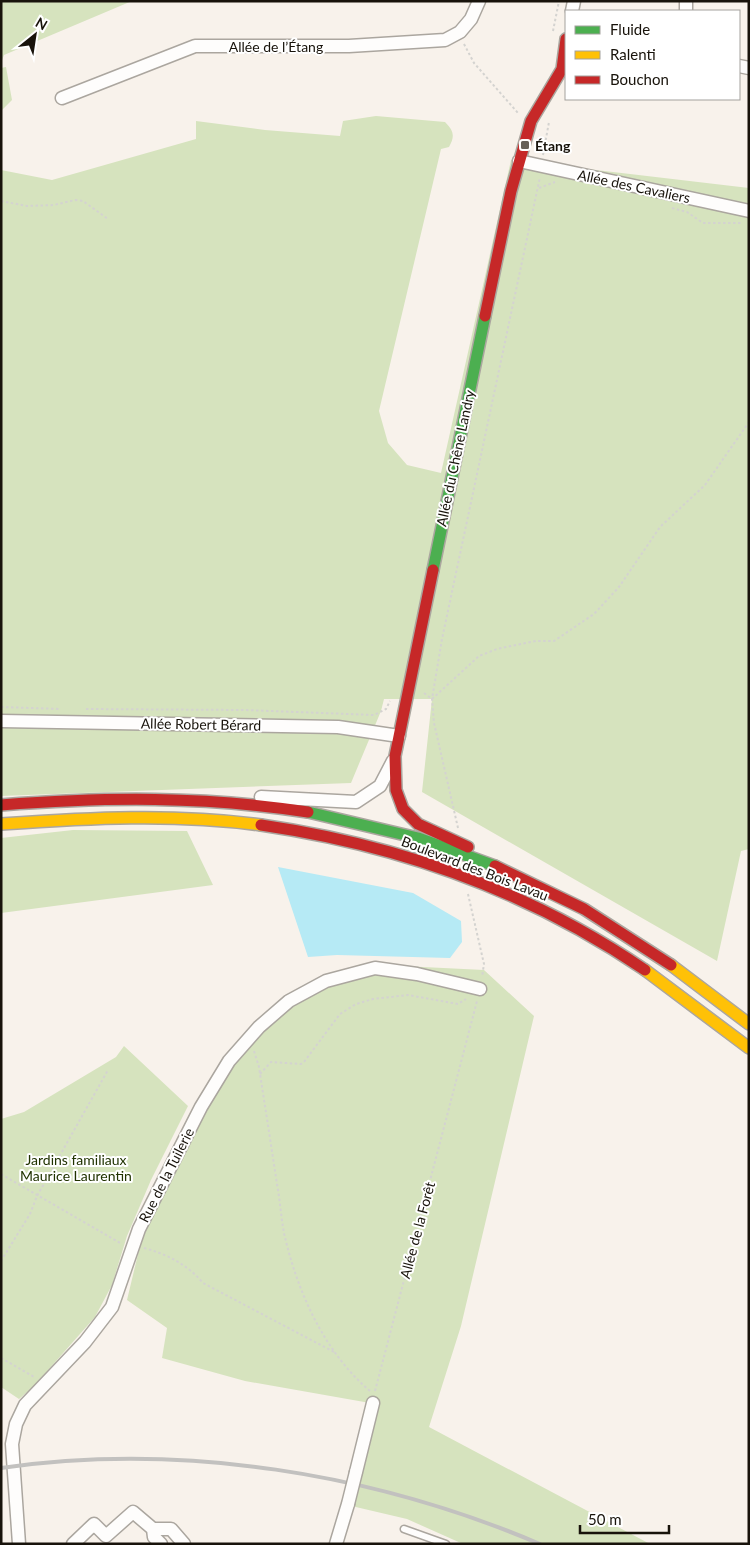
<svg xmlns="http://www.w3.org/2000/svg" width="750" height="1545" font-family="Lato,sans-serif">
<rect width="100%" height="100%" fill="#f8f2eb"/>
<path fill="#d6e3be" d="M 1,1 L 132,1 L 4,55 L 1,63 Z
M 6,67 L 12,100 L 1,111 L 1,68 Z
M 376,116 L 445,122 C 454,131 455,136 449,147 L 441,149 L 379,411 L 388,443 L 407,465 L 441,473 L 511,160 L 749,188 L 749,849 L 741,851 L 717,961 L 422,792 L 432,699 L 384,699 L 381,711 L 351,783 L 1,796 L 1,170 L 52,180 L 196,139 L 196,121 L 265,130 L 340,136 L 343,121 Z
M 73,830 L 187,831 L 213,885 L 1,913 L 1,838 Z
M 362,964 L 484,970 L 534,1016 L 461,1326 L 429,1427 L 650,1544 L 463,1544 L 407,1519 L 343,1504 L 370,1403 L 245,1381 L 162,1358 L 167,1328 L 127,1300 L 144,1229 L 206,1110 L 253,1032 L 286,1001 L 317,979 Z
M 124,1046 L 188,1106 L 151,1180 L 127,1236 L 112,1285 L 95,1317 L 34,1386 L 19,1399 L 1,1387 L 1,1119 L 24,1112 L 116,1057 Z"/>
<path fill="#b6eaf5" d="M 278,867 L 413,893 L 461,921 L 462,942 L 450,958 L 337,955 L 308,957 Z"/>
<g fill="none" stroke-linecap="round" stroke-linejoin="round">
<defs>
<path id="lane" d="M 404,1529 L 446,1544"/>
<path id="street" d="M 572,11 L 574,1
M 686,11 L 686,1
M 739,66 L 749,68
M 62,98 L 195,46 L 349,46 L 445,40 L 460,32 L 471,19 L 479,1
M 519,161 L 749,211
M 1,721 L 338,727 L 399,736
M 261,797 L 356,802 L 380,786 L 393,761
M 356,1472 L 373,1403
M 153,1529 L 154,1537 L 161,1544
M 19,1544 L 12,1444 L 16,1424 L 25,1405 L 85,1342 L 112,1307 L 139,1229 L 201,1107 L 229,1061 L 259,1027 L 289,1001 L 326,981 L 375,968 L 417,974 L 480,989
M 73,1544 L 94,1524 L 106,1536 L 133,1512 L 153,1529 L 171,1529 L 184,1544
M 336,1544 L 348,1504"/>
<path id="fast" d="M 433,570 L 485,316
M 308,812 L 418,838 L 495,866"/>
<path id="slow" d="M 1,824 C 88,818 175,813 261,825
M 671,965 L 749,1024
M 645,970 L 749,1048"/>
<path id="jam" d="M 485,316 L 511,191 L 531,121 L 562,69 L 566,39
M 433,570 L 395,756 L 396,790 L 403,809 L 418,824 L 468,847
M 1,805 C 107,797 203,796 308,812
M 261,825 C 399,845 529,891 645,970
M 495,866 L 584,909 L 671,965"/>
</defs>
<use href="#lane" stroke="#aba69f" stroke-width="9"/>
<use href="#street" stroke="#aba69f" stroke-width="15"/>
<use href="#fast" stroke="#aba69f" stroke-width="14"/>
<use href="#slow" stroke="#aba69f" stroke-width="14"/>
<use href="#jam" stroke="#aba69f" stroke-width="14"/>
<path stroke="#d4d3d0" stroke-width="2" stroke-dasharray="2.5 2.5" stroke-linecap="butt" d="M 553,31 L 559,1
M 464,44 L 474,63 L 518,113
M 543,155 L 549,122
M 539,188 L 555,182
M 1,201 L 27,206 L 54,205 L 75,200 L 83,201 L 108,219
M 672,208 L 687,212 L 703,223 L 743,223
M 424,693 L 432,699 L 479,656 L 497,649 L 536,641 L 554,641 L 594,614 L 619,587 L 660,527 L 705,485 L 749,422
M 1,707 L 61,709
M 86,709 L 245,710 L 374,715 L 386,709 L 390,701
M 458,828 L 434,723 L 432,699 L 442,639 L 540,177
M 468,894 L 484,964 L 482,977
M 254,1051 L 259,1067 C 265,1106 271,1145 277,1184 C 280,1200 281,1217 284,1233 C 297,1291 324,1352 370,1391
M 260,1074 L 271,1062 L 301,1064 L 304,1062 L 340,1014 L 356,1004 L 373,999 L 408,995 L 458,1004 L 466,999
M 1,1174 L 120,1243
M 144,1248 C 167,1254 188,1265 203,1283 L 334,1352
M 1,1261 L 30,1214 L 37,1196 L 108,1070
M 1,1358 L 34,1377
M 375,1391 L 477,1001"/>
<use href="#lane" stroke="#fefdfc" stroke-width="6"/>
<use href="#street" stroke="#fefdfc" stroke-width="12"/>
<use href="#fast" stroke="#4caf50" stroke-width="11"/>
<use href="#slow" stroke="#ffc107" stroke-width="11"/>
<use href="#jam" stroke="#c62828" stroke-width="11"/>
<path stroke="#c2c1bf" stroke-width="4" d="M 1,1468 C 182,1442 373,1473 540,1544"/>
<defs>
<path id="street-bridge" d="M 348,1504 L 356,1472"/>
</defs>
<use href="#street-bridge" stroke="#aba69f" stroke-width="15" stroke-linecap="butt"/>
<use href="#street-bridge" stroke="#fefdfc" stroke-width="12"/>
</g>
<rect fill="#666159" stroke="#fff" stroke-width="2" x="520" y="140" width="10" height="10" rx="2.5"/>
<g text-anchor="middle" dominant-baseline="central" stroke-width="4" stroke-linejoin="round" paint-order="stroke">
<g font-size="14" fill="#18130b" stroke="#fff">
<text x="276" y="46">Allée de l’Étang</text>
<text transform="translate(634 186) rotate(12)">Allée des Cavaliers</text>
<text transform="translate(455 458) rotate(-78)">Allée du Chêne Landry</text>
<text transform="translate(201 724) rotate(1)">Allée Robert Bérard</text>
<text transform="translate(475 868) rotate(21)">Boulevard des Bois Lavau</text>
<text transform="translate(166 1175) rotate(-63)">Rue de la Tuilerie</text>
<text transform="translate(417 1230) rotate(-75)">Allée de la Forêt</text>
</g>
<g font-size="14" font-weight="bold" fill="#18130b" stroke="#fff" text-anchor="start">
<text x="535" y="145">Étang</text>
</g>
<g font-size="14" fill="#203200" stroke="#fff">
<text x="76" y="1159">Jardins familiaux<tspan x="76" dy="16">Maurice Laurentin</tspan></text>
</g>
</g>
<rect width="750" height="1545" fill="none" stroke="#18130b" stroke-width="5"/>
<rect x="565" y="10" width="175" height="90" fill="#ffffff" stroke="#a3a19d"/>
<rect x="575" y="26" width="25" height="8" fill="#4caf50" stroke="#a3a19d"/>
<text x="610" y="35" font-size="15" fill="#18130b">Fluide</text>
<rect x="575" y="51" width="25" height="8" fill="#ffc107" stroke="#a3a19d"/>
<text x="610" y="60" font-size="15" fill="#18130b">Ralenti</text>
<rect x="575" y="76" width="25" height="8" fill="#c62828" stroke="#a3a19d"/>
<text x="610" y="85" font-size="15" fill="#18130b">Bouchon</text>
<g transform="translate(35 35) rotate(30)" stroke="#ffffff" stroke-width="4" paint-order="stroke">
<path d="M0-4L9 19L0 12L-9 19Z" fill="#18130b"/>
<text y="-8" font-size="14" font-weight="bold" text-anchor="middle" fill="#18130b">N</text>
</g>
<path d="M580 1525v8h89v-8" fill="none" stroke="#18130b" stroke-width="2.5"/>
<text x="588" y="1525" font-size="15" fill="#18130b" stroke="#ffffff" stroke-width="4" paint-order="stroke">50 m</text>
</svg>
